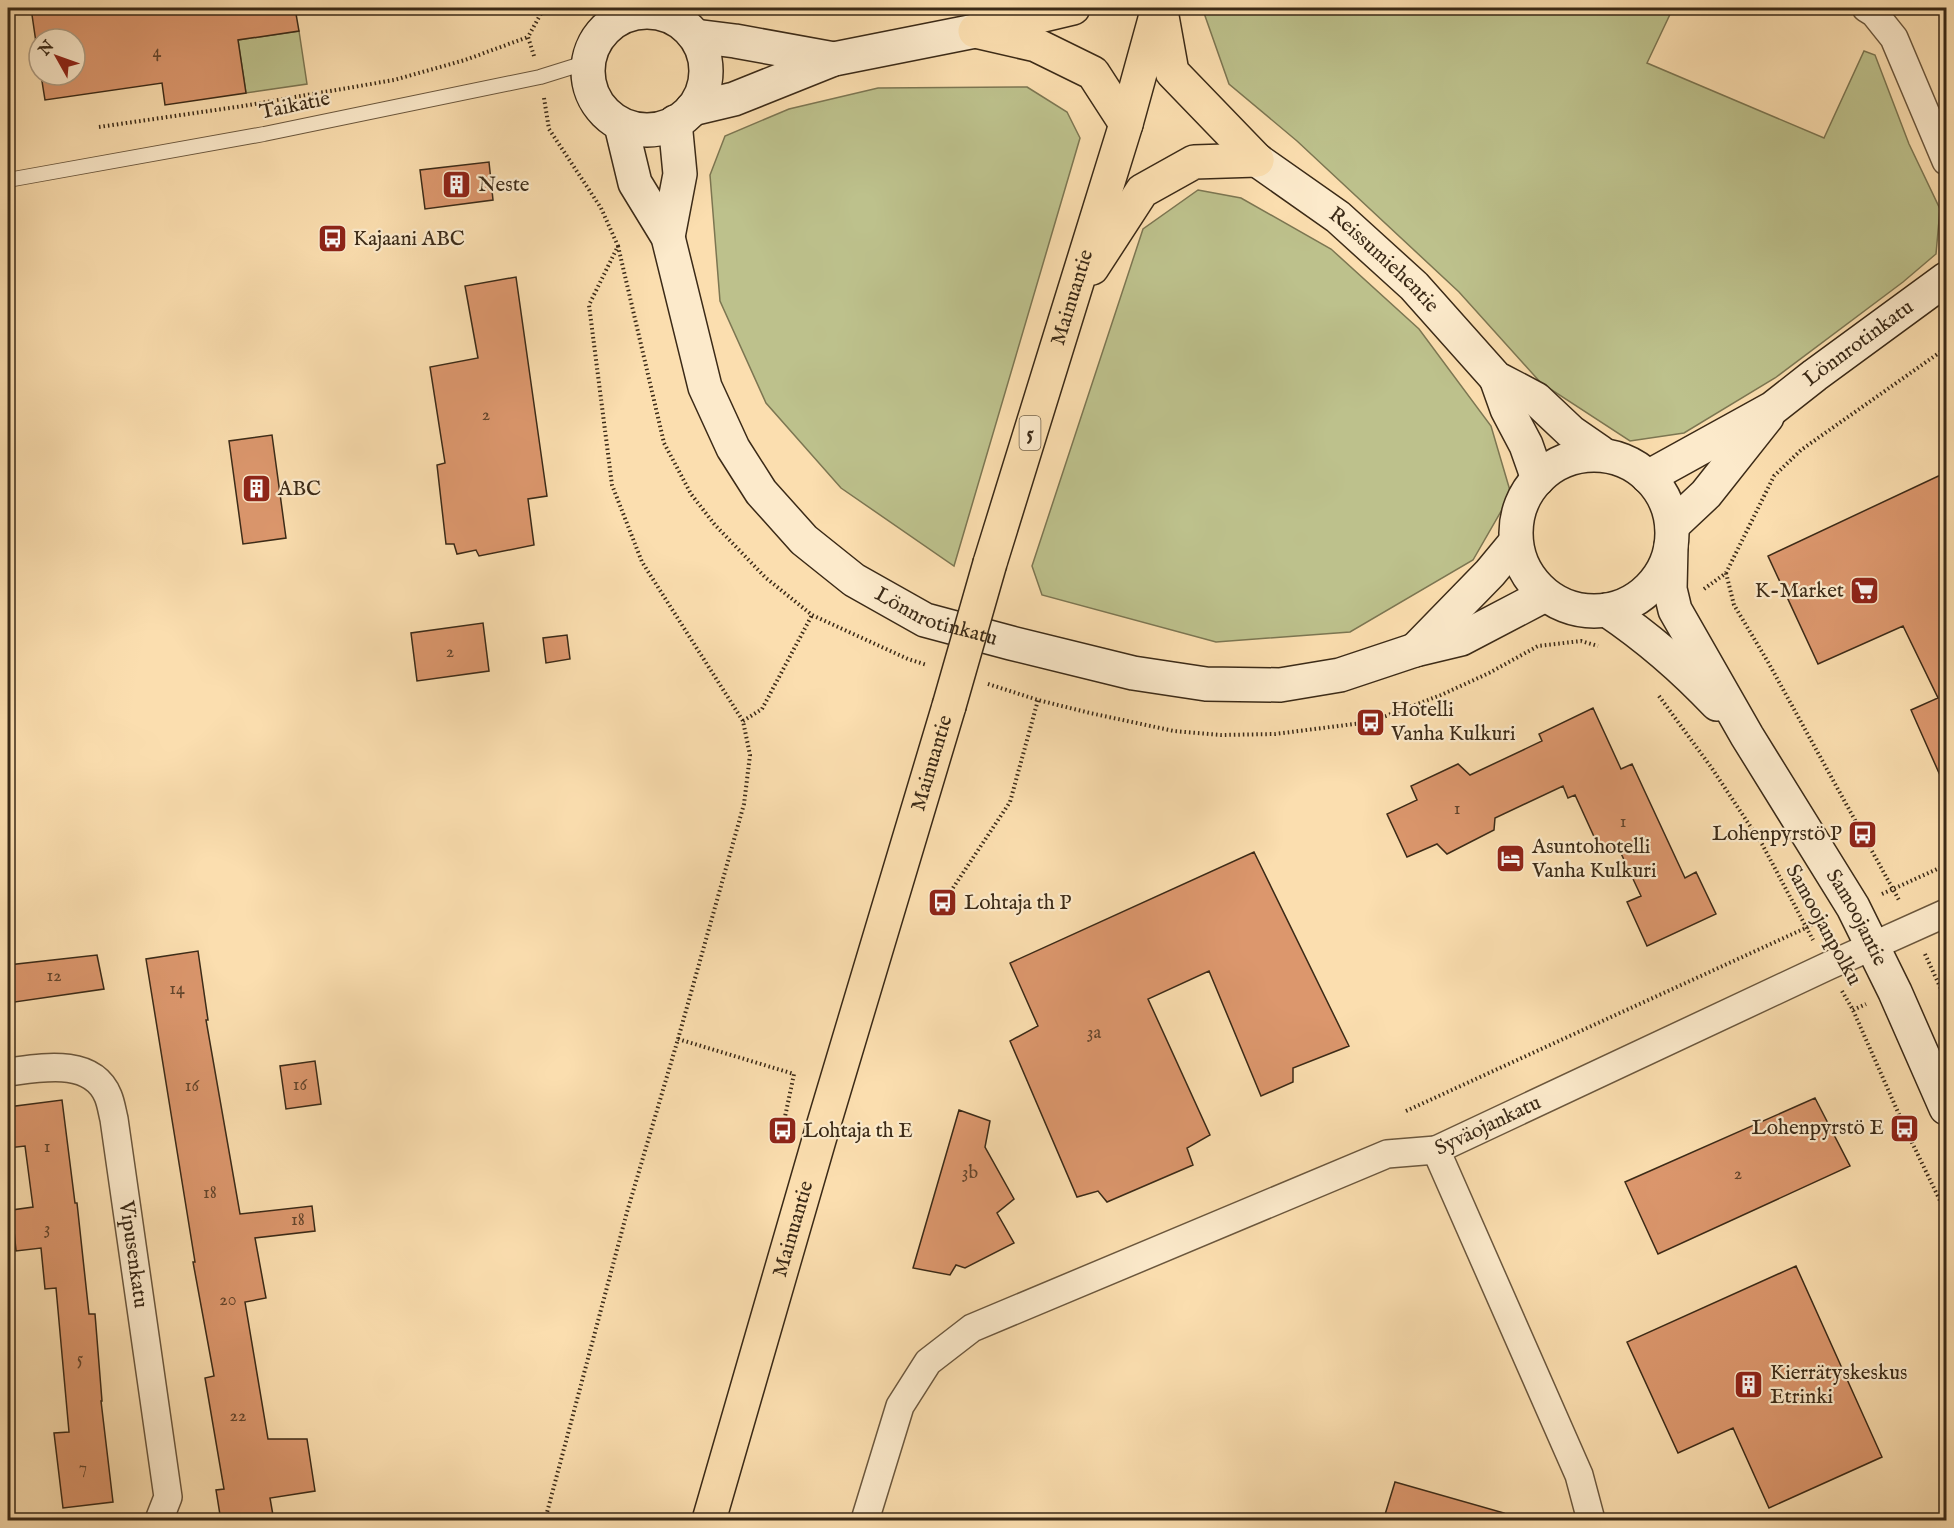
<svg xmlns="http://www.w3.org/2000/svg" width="1954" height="1528" font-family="'IM FELL English',serif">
<rect width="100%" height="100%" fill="#fbdeaf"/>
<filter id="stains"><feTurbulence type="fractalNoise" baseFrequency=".00333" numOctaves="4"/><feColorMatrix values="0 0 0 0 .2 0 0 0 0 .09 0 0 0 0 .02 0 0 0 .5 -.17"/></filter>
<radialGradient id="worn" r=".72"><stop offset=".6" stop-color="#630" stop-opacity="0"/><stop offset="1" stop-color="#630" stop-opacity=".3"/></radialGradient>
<path fill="#bdc18c" stroke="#7c7652" stroke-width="1.5" d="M 1206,8 L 1673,8 L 1647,63 L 1824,138 L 1864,51 L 1875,55 L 1909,144 L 1940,209 L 1936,254 L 1903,282 L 1775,378 L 1684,433 L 1630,441 L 1541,383 L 1459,292 L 1297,141 L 1229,84 L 1204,13 Z
M 299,31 L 307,84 L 246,93 L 238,40 Z
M 1027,87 L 1067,112 L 1080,138 L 954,566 L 841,488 L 766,403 L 720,301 L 710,175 L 725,136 L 789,109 L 878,88 Z
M 1198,190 L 1241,198 L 1331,249 L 1419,329 L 1491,426 L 1511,494 L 1473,560 L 1350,632 L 1216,642 L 1042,595 L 1032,566 L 1143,229 Z"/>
<path fill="#dc976d" stroke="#3b2a17" stroke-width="1.5" d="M 31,8 L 295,8 L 299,31 L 238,40 L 246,93 L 165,105 L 162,83 L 45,100 L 41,75 L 75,75 L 75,39 L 39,39 L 39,63 Z
M 489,162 L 493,200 L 425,209 L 420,170 Z
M 516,277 L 547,496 L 528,499 L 534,545 L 479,556 L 476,550 L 457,554 L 454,544 L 446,544 L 437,465 L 445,463 L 430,367 L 478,358 L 465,286 Z
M 272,435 L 286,538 L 243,544 L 229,441 Z
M 1947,472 L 1947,791 L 1911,710 L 1938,698 L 1903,626 L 1818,664 L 1768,556 Z
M 483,623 L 489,671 L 417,681 L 411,633 Z
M 567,635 L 570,659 L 546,663 L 543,638 Z
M 1593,708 L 1621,769 L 1632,764 L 1685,878 L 1696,872 L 1716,914 L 1647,946 L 1627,902 L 1641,896 L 1618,847 L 1602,854 L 1575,795 L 1568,798 L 1563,786 L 1495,818 L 1494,830 L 1447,854 L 1437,844 L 1407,857 L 1387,814 L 1417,800 L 1411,786 L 1458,764 L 1470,775 L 1542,741 L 1539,734 Z
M 1254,852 L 1349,1046 L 1293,1068 L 1293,1082 L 1261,1096 L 1209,971 L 1148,999 L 1210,1135 L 1187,1148 L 1193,1165 L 1107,1202 L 1098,1191 L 1077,1197 L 1010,1041 L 1038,1026 L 1010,963 Z
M 198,951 L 208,1020 L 206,1020 L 240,1214 L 312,1206 L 315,1231 L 255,1238 L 266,1298 L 245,1302 L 268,1439 L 307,1439 L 315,1491 L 270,1498 L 274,1521 L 221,1521 L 216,1490 L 224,1489 L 205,1378 L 214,1376 L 193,1262 L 195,1262 L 146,959 Z
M 97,955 L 104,989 L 8,1003 L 8,965 Z
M 315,1061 L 321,1104 L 286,1109 L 280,1066 Z
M 1815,1098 L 1850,1166 L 1658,1254 L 1625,1182 Z
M 62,1100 L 75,1203 L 77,1203 L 89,1314 L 95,1314 L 102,1401 L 101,1401 L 113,1502 L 63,1508 L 54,1433 L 69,1432 L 56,1288 L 45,1289 L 41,1248 L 16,1251 L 12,1210 L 33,1207 L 25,1146 L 8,1148 L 8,1107 Z
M 959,1110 L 990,1121 L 985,1147 L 1014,1199 L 997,1213 L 1014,1243 L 965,1268 L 956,1265 L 950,1275 L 913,1268 Z
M 1796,1266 L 1882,1457 L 1769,1508 L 1733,1428 L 1678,1453 L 1627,1342 Z
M 1395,1482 L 1504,1513 L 1503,1521 L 1383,1521 Z"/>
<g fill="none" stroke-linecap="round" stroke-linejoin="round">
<defs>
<path id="lane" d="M 8,180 L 264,134 L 540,77 L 588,62"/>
<g id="street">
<path d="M 1866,8 L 1874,13 L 1894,38 L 1946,161"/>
<path id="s1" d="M 8,1072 C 40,1068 92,1057 108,1096 C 111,1103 112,1111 114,1119 L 168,1497 L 159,1520"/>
<path d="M 865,1520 L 900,1406 L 928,1362 L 972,1328 L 1387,1154 L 1436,1150"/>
<path id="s2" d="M 1591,1520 L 1579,1475 L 1436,1150 L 1828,966 L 1946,913"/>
</g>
<g id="secondary">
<circle cx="647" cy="71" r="59"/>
<path d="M 695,36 L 735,41 L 834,59"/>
<path d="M 692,109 L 734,99 L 834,59 L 975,31"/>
<path id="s3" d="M 621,125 L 635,183 L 668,237 L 705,387 L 733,448 L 761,492 L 804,540 L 854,580 L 925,620 L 1011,643 L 1133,673 L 1206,684 L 1280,685 L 1340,675 L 1415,650 L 1461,639 L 1545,595"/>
<path id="s4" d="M 1257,160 L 1338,217 L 1414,286 L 1496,378 L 1536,399 L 1571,432 L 1600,452"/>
<path d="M 668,237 L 680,174 L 675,122"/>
<path d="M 1496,378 L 1507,409 L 1526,445 L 1538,479"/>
<circle cx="1594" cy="533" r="78"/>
<path id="s5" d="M 1648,477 L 1773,408 L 1815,375 L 1946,279"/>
<path d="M 1672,526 L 1706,494 L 1767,417"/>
<path id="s6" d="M 1671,546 L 1670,589 L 1675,610 L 1747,736 L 1853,907 L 1895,992 L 1946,1108"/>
<path d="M 1607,610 C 1647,637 1684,669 1717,704"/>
<path d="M 1415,650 L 1490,573 L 1514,544"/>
</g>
<g id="highway">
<path d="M 1161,11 L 1172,72 L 1257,160"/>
<path d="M 985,29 L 1073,8"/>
<path d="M 975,31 L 1036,45 L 1093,73 L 1126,124"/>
<path d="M 1092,268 L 1142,191 L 1194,162 L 1257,160"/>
<path id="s7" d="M 990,563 L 1126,124 L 1158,8"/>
<path id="s8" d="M 709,1520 L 819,1140 L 949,706"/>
</g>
</defs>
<use href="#lane" stroke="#6b573d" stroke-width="16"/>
<use href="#street" stroke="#6b573d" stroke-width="30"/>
<use href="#secondary" stroke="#3b2a17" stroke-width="36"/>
<use href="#highway" stroke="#3b2a17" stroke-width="36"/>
<path stroke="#3b2a17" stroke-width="4" stroke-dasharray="1.5 3" stroke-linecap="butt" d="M 1945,8 L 1946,14
M 534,56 L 528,37 L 544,8
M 544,98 L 549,129 L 601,208 L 618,246 L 589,305 L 612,485 L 642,562 L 743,721 L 750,755 L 744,804 L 678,1039 L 627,1212 L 545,1520
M 99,127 L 243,106 L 394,80 L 465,60 L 528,37
M 618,246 L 664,443 L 691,494 L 715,525 L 766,578 L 812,615 L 908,659 L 927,665
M 1726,573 L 1734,605 L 1768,662 L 1900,902
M 1704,589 L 1726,573 L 1774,476 L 1801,450 L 1946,348
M 988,684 L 1038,700 L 1090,713 L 1174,731 L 1221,735 L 1275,734 L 1370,722 L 1441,695 L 1489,673 L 1538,646 L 1581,641 L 1598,646
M 1659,696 L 1711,767 L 1762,844 L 1813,940
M 743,721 L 762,709 L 812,615
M 1882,894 L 1946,865
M 943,903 L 1010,802 L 1038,700
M 1925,954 L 1946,1000
M 1842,991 L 1853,1010 L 1905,1128 L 1946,1213
M 1853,1010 L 1866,1004
M 678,1039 L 794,1074 L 782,1131 L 788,1133
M 1406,1111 L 1823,920"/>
<use href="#lane" stroke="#fceacb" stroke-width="14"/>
<use href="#street" stroke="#fceacb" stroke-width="27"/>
<use href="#secondary" stroke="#fceacb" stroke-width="33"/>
<use href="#highway" stroke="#fbdeaf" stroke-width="33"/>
<defs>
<path id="highway-bridge" d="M 949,706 L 990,563"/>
</defs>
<use href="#highway-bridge" stroke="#3b2a17" stroke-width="36" stroke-linecap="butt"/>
<use href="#highway-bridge" stroke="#fbdeaf" stroke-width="33"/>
</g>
<defs>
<symbol id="building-square" viewBox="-11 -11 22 22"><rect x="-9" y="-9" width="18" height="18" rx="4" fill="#8f2418" stroke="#fceacb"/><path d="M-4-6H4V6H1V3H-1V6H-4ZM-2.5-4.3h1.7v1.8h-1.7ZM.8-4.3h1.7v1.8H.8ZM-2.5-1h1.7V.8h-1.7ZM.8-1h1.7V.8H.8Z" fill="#fff"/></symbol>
<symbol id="bus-square" viewBox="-11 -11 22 22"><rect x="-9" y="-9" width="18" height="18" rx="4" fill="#8f2418" stroke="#fceacb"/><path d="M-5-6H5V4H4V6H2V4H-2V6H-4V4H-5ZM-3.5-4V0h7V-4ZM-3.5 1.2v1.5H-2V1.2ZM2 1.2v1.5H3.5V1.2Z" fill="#fff"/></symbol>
<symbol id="supermarket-square" viewBox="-11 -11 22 22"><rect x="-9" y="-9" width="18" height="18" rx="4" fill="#8f2418" stroke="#fceacb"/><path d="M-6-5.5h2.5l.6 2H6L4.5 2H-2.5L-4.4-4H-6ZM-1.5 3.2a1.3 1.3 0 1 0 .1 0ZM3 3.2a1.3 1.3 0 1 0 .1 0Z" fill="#fff"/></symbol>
<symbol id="hotel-square" viewBox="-11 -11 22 22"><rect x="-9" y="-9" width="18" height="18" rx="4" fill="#8f2418" stroke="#fceacb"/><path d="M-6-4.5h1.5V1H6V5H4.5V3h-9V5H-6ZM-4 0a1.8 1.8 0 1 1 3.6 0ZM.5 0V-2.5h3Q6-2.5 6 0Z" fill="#fff"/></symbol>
</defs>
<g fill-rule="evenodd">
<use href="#building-square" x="440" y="168" width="33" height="33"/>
<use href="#bus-square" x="316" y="222" width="33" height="33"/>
<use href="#building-square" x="240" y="472" width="33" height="33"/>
<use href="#supermarket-square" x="1848" y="574" width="33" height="33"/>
<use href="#bus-square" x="1354" y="706" width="33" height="33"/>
<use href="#bus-square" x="1846" y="818" width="33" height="33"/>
<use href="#hotel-square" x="1494" y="842" width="33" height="33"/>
<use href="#bus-square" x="926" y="886" width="33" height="33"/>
<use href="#bus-square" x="1888" y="1112" width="33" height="33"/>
<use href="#bus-square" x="766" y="1114" width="33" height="33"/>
<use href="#building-square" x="1732" y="1368" width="33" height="33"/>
</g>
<g text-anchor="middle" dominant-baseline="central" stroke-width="4.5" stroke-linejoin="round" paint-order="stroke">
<g font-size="18" fill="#63452c">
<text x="157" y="52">4</text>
<text x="486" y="415">2</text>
<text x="450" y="652">2</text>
<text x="1457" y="809">1</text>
<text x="1623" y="822">1</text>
<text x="54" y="976">12</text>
<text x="177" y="989">14</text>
<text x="1094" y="1033">3a</text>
<text x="300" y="1085">16</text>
<text x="192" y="1086">16</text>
<text x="47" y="1147">1</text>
<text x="970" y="1173">3b</text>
<text x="1738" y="1174">2</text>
<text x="210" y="1193">18</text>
<text x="298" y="1220">18</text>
<text x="47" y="1229">3</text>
<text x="228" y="1300">20</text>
<text x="80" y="1359">5</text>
<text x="238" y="1416">22</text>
<text x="83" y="1468">7</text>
</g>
<rect fill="#fceacb" stroke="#75644d" stroke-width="1.5" x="1019.5" y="416" width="21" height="34" rx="4.5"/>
<g font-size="20" font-weight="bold" fill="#3b2a17">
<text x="1030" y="433">5</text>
</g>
<g font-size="21" fill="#3b2a17" stroke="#fceacb">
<text transform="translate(295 106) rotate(-12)">Taikatie</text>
<text stroke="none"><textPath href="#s4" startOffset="162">Reissumiehentie</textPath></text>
<text stroke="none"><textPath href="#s7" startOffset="278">Mainuantie</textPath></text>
<text stroke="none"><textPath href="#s5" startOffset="250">Lönnrotinkatu</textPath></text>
<text stroke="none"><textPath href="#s3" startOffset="616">Lönnrotinkatu</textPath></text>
<text stroke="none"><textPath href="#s8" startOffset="789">Mainuantie</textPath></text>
<text stroke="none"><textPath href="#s6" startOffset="422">Samoojantie</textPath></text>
<text transform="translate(1823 925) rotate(61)">Samoojanpolku</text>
<text stroke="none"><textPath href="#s2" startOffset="459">Syväojankatu</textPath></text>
<text stroke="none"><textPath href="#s8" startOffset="303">Mainuantie</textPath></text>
<text stroke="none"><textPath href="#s1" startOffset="272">Vipusenkatu</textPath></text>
</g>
<g font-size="21" fill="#3b2a17" stroke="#fceacb" text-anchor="start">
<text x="478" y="185">Neste</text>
<text x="353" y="239">Kajaani ABC</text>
<text x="278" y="489">ABC</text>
<text x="1844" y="591" text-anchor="end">K-Market</text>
<text x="1391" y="710">Hotelli<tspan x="1391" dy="24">Vanha Kulkuri</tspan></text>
<text x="1842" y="834" text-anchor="end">Lohenpyrstö P</text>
<text x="1532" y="847">Asuntohotelli<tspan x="1532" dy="24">Vanha Kulkuri</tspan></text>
<text x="964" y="903">Lohtaja th P</text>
<text x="1884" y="1128" text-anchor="end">Lohenpyrstö E</text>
<text x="803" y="1131">Lohtaja th E</text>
<text x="1770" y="1373">Kierrätyskeskus<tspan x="1770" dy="24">Etrinki</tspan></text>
</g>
</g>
<rect width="1954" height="1528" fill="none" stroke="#fbdeaf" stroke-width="30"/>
<rect x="9" y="9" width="1936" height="1510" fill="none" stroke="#3b2a17" stroke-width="3"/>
<rect x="15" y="15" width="1924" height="1498" fill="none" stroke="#3b2a17" stroke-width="1.5"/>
<g transform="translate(57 57) rotate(310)"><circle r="28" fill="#fceacb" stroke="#af9d83" stroke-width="1.5"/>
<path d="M0-4.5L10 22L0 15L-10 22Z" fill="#8f2418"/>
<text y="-9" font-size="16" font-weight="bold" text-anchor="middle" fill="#3b2a17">N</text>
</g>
<rect width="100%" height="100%" filter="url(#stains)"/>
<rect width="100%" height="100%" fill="url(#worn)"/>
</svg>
